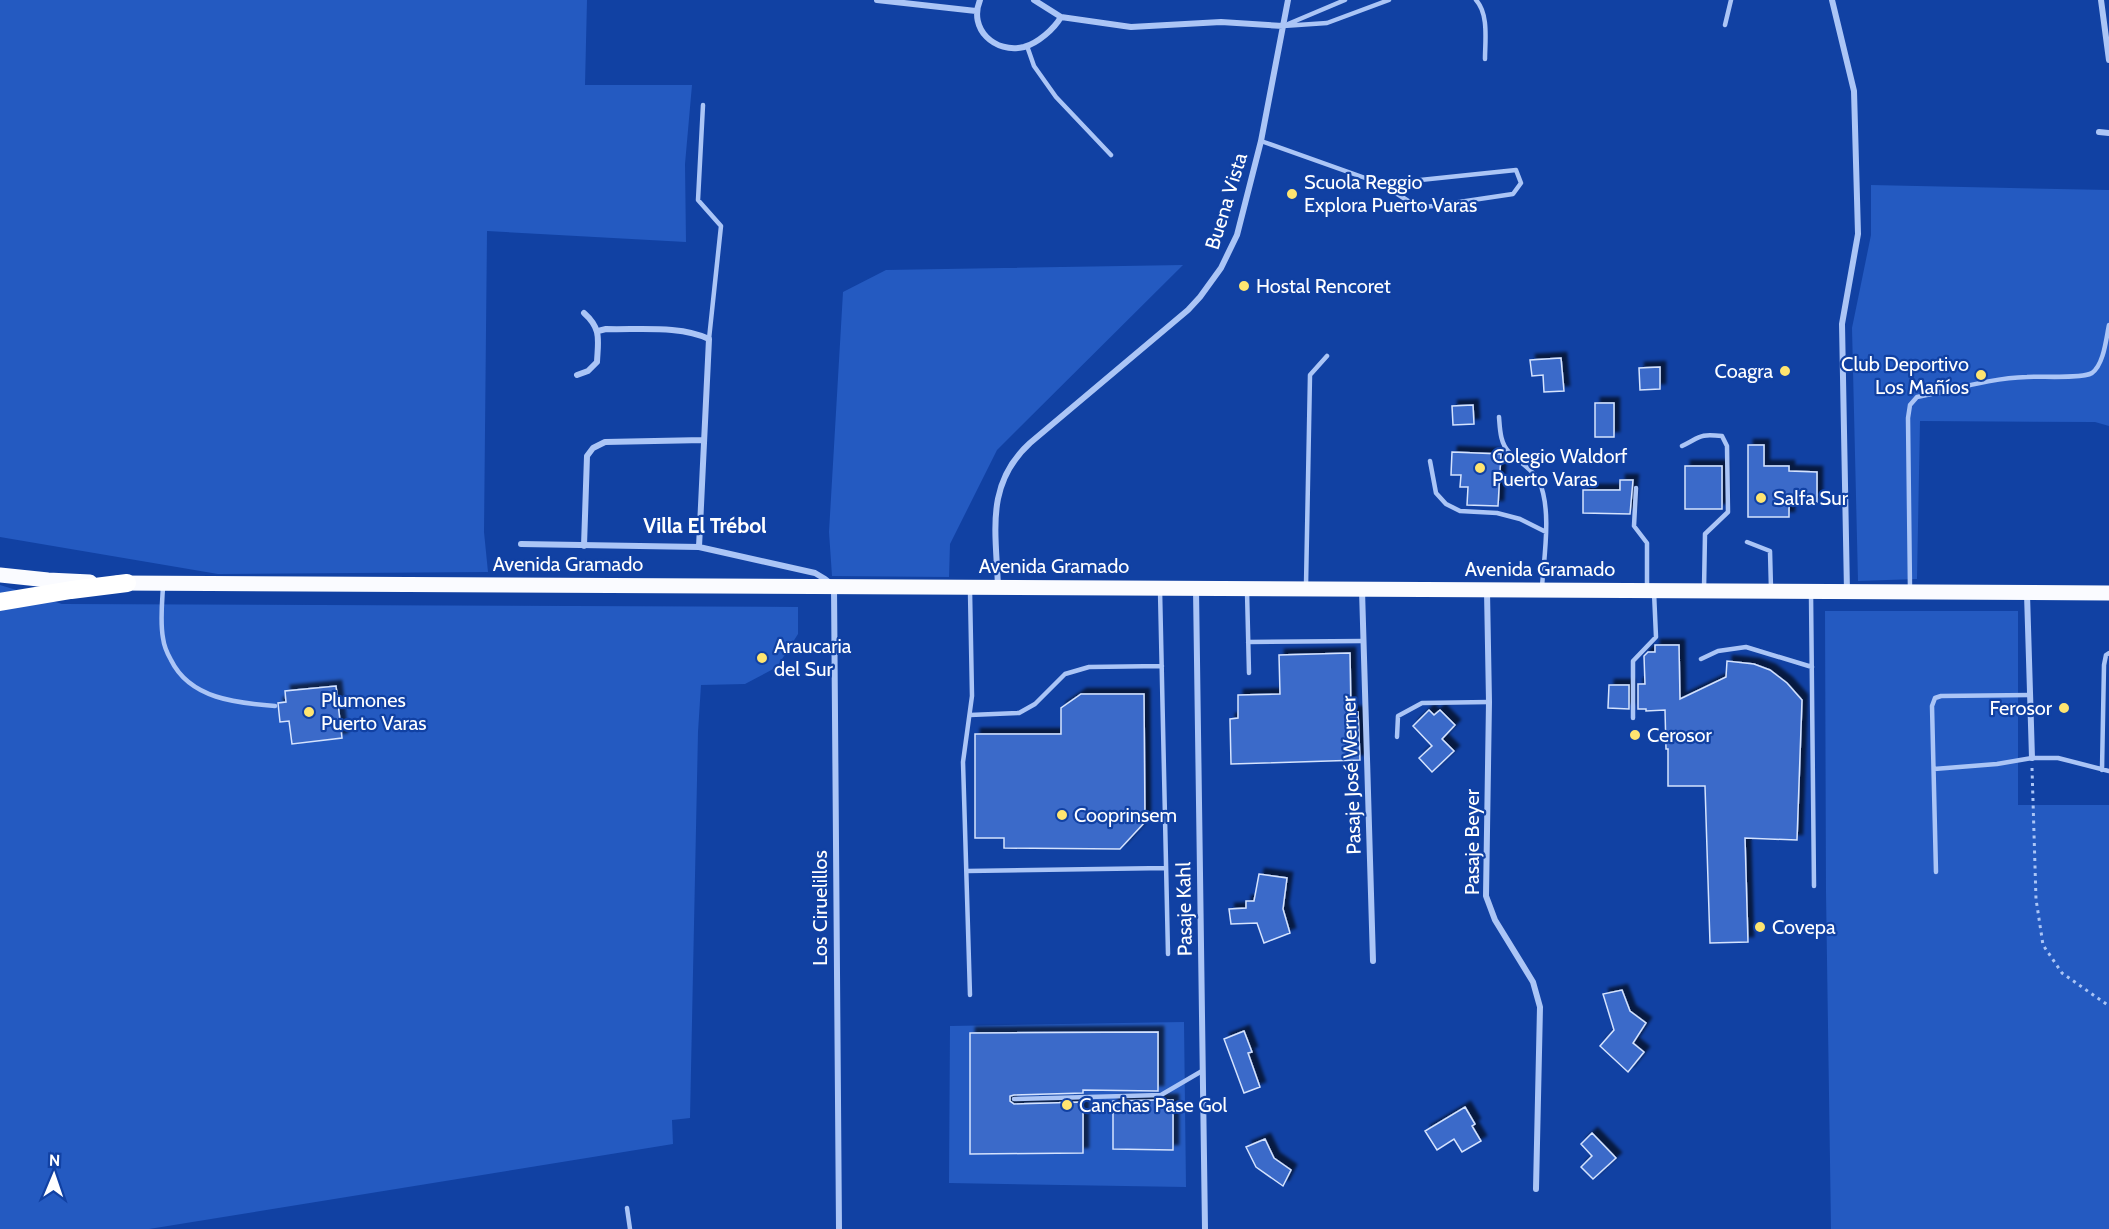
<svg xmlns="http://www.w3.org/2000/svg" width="2109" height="1229" font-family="Cabin,sans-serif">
<defs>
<filter id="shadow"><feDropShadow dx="5.5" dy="-5.5" stdDeviation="1.5" flood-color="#0009"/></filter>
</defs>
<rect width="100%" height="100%" fill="#1141a3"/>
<path fill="#245ac1" d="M 0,0 L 587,0 L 585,85 L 692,85 L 685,164 L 686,242 L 487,231 L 484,532 L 488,572 L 218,574 L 0,537 Z
M 1871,185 L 2109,190 L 2109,426 L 2095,422 L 1920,421 L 1917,579 L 1858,581 L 1852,328 L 1871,235 Z
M 1183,265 L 997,450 L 950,544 L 949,577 L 832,576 L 829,532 L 843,292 L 886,270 Z
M 0,585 L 62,604 L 798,607 L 798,634 L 777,667 L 745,684 L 701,685 L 698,732 L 690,1118 L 672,1120 L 673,1144 L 149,1229 L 0,1229 Z
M 1825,611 L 2018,611 L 2018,805 L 2109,805 L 2109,1229 L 1831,1229 L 1826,892 Z
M 1184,1022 L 1186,1187 L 949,1183 L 950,1026 Z"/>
<path fill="#3a6ac9" stroke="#d5e3fe" stroke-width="1.5" filter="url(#shadow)" d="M 1561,358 L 1564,391 L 1544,392 L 1543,375 L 1532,376 L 1530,360 Z
M 1660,367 L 1660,389 L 1640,390 L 1639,368 Z
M 1595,403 L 1614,403 L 1614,437 L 1595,437 Z
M 1473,405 L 1474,424 L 1453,425 L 1452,406 Z
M 1748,445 L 1764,445 L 1764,466 L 1789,466 L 1789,471 L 1817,472 L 1817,502 L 1789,501 L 1789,517 L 1748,517 Z
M 1452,452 L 1501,454 L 1498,506 L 1467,505 L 1468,487 L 1460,487 L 1461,475 L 1451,475 Z
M 1685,466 L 1722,466 L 1722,509 L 1685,509 Z
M 1620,480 L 1633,480 L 1630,514 L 1583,513 L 1583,490 L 1620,490 Z
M 1655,645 L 1679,645 L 1680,699 L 1726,677 L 1727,661 L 1754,664 L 1770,670 L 1787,683 L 1802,700 L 1797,840 L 1745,838 L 1748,942 L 1710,943 L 1705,786 L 1668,786 L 1668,749 L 1666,749 L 1665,710 L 1646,711 L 1646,709 L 1638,709 L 1638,684 L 1645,684 L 1644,656 L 1648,652 L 1655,652 Z
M 1350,653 L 1351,712 L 1358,712 L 1360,760 L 1231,764 L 1230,719 L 1238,718 L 1238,695 L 1280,694 L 1279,655 Z
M 1609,685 L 1629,685 L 1629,709 L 1608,708 Z
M 336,686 L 342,738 L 292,744 L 289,721 L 280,722 L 278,703 L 286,702 L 285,691 Z
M 1081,694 L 1144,694 L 1145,822 L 1120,849 L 1004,848 L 1004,838 L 975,838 L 975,734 L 1061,734 L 1061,708 Z
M 1429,710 L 1434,715 L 1440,710 L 1455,725 L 1442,739 L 1454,751 L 1432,772 L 1419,758 L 1432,746 L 1413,726 Z
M 1259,874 L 1287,878 L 1283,909 L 1290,933 L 1264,943 L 1257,923 L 1231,924 L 1229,909 L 1246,908 L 1246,901 L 1254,901 Z
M 1622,990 L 1630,1011 L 1646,1023 L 1633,1043 L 1644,1052 L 1628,1072 L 1600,1046 L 1614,1030 L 1603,994 Z
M 1244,1031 L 1252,1052 L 1248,1053 L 1260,1087 L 1244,1093 L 1224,1039 Z
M 1158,1032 L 1158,1091 L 1083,1090 L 1083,1093 L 1014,1095 L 1010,1096 L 1010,1101 L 1014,1104 L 1083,1102 L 1083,1153 L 970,1154 L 970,1033 Z
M 1158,1100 L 1173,1100 L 1173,1150 L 1113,1149 L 1113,1101 Z
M 1465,1107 L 1475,1124 L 1472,1126 L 1481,1141 L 1462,1152 L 1454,1139 L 1437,1150 L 1425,1131 Z
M 1592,1133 L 1616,1158 L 1593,1179 L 1581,1167 L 1592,1156 L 1581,1144 Z
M 1265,1139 L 1274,1158 L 1291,1170 L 1283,1186 L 1256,1167 L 1246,1147 Z"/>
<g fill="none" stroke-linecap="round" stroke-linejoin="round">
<path stroke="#abc5f6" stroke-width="3" stroke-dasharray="3 4.5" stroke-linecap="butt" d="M 2032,768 L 2036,899 L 2043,945 L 2062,973 L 2109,1006"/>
<path stroke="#abc5f6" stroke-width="4.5" d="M 1476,0 C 1489,14 1485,41 1485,59
M 1288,24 L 1345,0
M 1725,25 L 1731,0
M 1283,26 L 1327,23 L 1389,0
M 1027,46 L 1034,66 L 1056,97 L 1111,155
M 703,105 L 698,200 L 721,226 L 709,339
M 1261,141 L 1382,184 L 1419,208 L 1513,194 L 1521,183 L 1516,170 L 1382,184
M 1499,417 C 1500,429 1500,443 1509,452 C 1518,462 1532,468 1539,481 C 1552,509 1544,557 1542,587
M 1682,446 C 1702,436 1699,434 1722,436 L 1727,446 L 1728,512 L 1705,534 L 1704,589
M 1430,461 L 1436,493 L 1446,504 L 1460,511 L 1497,513 L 1520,519 L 1546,532
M 1636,488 L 1634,526 L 1647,543 L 1647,587
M 1747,542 L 1770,551 L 1771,589
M 1306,586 L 1310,375 L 1327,356
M 163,587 C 162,604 160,622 163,638 C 164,646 167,653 171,660 C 190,699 237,703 275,706
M 1910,589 L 1908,418 L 1910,405 L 1917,397 C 1953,390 1990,378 2027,377 C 2040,376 2082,379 2092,373 C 2104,364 2106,339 2109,325
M 1160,590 L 1168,954
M 1247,591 L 1249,673
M 1811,594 L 1814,886
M 1248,642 L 1363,641
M 1701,659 L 1718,651 L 1746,647 L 1812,667
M 970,715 L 1019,713 L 1035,704 L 1065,674 L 1089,667 L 1162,666
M 1633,718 L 1633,661 L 1656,637 L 1654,592
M 1397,737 L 1398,716 L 1422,703 L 1489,702
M 1934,769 L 1997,764 L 2032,758 L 2058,758 L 2109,771
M 2102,770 L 2104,665 L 2106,655 L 2109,653
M 967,871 L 1166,868
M 1936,872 L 1932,706 L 1935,698 L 1941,696 L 2030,695
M 970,995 L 963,762 L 972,696 L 970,591
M 1014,1099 L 1161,1095 L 1202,1071
M 627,1208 L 630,1229"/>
<path stroke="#abc5f6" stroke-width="6" d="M 877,0 L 976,11
M 980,0 C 968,29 995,54 1024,47 C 1038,43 1054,29 1061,17
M 1034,0 L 1061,17 L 1131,27 L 1221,22 L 1283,26
M 1832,0 L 1854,91 L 1858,234 L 1842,324 L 1847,592
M 2101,0 L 2109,60
M 2099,132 L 2109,133
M 598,331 L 606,329 C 638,330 681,325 709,339 L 699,547
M 577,375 L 588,371 L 597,362 C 598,340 602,329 584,313
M 521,544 L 699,547 L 815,573 L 825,579 L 834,586 L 839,1229
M 584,546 L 587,456 L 593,448 L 605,442 L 704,440
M 998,587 C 996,531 985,484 1030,443 L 1188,310 L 1200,297 L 1221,268 L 1237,235 L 1261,141 L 1288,0
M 1196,589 L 1205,1229
M 1362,590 L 1373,961
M 1487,591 L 1489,702 L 1486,896 L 1495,920 L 1533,982 L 1540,1007 L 1536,1189
M 2027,594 L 2032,758"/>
<path stroke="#fafbff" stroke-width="15" d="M 0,575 L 48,580 L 90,582
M 117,583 L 2109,593"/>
<path stroke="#fff" stroke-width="18" d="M 0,602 L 71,590 L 127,583"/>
</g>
<g fill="#ffe570" stroke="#1141a3" stroke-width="2">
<circle cx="1292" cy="194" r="6"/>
<circle cx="1244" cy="286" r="6"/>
<circle cx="1785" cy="371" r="6"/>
<circle cx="1981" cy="375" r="6"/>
<circle cx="1480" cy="468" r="6"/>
<circle cx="1761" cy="498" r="6"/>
<circle cx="762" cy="658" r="6"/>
<circle cx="2064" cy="708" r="6"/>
<circle cx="309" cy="712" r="6"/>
<circle cx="1635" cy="735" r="6"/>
<circle cx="1062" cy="815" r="6"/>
<circle cx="1760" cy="927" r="6"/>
<circle cx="1067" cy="1105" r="6"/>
</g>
<g text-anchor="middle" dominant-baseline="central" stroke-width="4.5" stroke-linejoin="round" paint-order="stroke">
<g font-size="20" fill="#fff" stroke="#1141a3" text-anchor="start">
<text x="1304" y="182">Scuola Reggio<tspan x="1304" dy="23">Explora Puerto Varas</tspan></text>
<text x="1256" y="286">Hostal Rencoret</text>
<text x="1969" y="364" text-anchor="end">Club Deportivo<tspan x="1969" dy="23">Los Mañíos</tspan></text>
<text x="1773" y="371" text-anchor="end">Coagra</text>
<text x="1492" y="456">Colegio Waldorf<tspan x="1492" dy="23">Puerto Varas</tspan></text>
<text x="1773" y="498">Salfa Sur</text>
<text x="774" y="646">Araucaria<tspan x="774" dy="23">del Sur</tspan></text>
<text x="321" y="700">Plumones<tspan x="321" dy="23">Puerto Varas</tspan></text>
<text x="2052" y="708" text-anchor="end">Ferosor</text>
<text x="1647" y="735">Cerosor</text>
<text x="1074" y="815">Cooprinsem</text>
<text x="1772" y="927">Covepa</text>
<text x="1079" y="1105">Canchas Pase Gol</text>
</g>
<g font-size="20" fill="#fff" stroke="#1141a3">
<text transform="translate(1226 201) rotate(-73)">Buena Vista</text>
<text x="568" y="564">Avenida Gramado</text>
<text x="1054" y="566">Avenida Gramado</text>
<text x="1540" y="569">Avenida Gramado</text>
<text transform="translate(1351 775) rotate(-92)">Pasaje José Werner</text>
<text transform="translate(1472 842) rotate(-90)">Pasaje Beyer</text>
<text transform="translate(820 908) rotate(-90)">Los Ciruelillos</text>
<text transform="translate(1184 909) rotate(-91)">Pasaje Kahl</text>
</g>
<g font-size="21" font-weight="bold" fill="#fff" stroke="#1141a3">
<text x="705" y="525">Villa El Trébol</text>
</g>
</g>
<g transform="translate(54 1175) rotate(2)" stroke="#1141a3" stroke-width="4.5" paint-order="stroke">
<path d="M0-4.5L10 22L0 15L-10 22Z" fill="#ffffff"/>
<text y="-9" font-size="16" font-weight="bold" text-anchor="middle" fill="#ffffff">N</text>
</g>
</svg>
